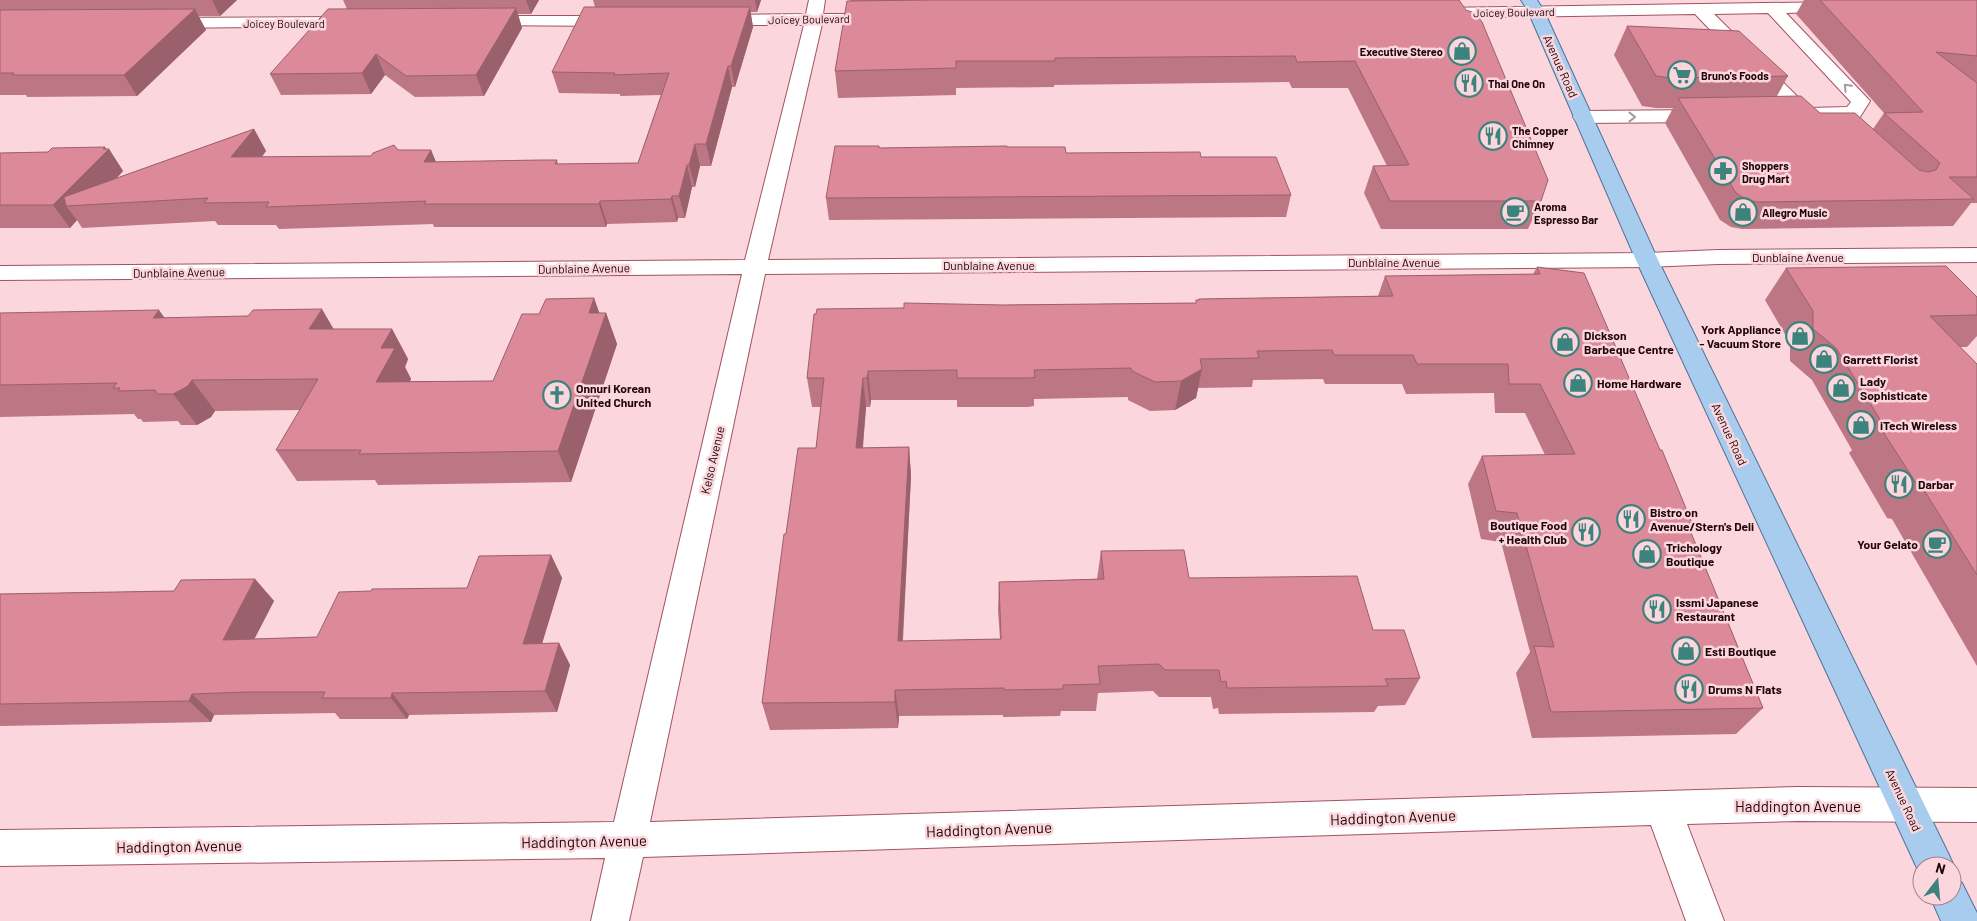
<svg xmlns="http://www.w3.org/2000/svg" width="1977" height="921" font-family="Barlow,sans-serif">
<rect width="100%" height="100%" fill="#fbd6dc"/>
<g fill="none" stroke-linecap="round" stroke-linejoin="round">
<defs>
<path id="minor" d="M 809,0 L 825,0 L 823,14 L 881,14 L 887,15 L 890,19 L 887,23 L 881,24 L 822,24 L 768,260 L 1647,253 L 1718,250 L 1977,248 L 1977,262 L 1718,264 L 1647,267 L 765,274 L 650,822 L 1797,787 L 1977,788 L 1977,822 L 1797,821 L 1687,824 L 1724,921 L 1686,921 L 1651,825 L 643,857 L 629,921 L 591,921 L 605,858 L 0,866 L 0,830 L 614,822 L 742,274 L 0,280 L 0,266 L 745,260 L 804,25 L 714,25 L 708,24 L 705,20 L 708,16 L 714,15 L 806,14 Z
M 1838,2 L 1844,3 L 1846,7 L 1844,11 L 1786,13 L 1870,101 L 1860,117 L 1853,119 L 1802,120 L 1795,118 L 1695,14 L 1436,18 L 1430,17 L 1428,13 L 1430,9 L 1436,8 ZM 1768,13 L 1851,102 L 1847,107 L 1809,108 L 1714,14 Z
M 484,16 L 616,16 L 622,17 L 625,21 L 622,25 L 616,26 L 478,25 L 475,21 L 478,17 Z
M 353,17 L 359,18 L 362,22 L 359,26 L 164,28 L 158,27 L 155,23 L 158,19 L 164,18 Z
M 1704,110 L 1711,112 L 1714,116 L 1711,120 L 1704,122 L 1583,123 L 1576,121 L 1573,117 L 1576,113 L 1583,111 Z"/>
<path id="major" d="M 1521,0 L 1537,0 L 1544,11 L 1658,260 L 1948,853 L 1954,866 L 1952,870 L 1952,866 L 1922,866 L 1922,879 L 1636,260 L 1528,11 Z
M 1952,878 L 1962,883 L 1977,913 L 1977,921 L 1941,921 L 1930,896 L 1952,896 Z"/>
</defs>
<use href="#minor" stroke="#a05363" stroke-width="2"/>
<use href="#major" stroke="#527096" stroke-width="2"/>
<use href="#minor" fill="#fff" fill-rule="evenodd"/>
<use href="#major" fill="#a8ccee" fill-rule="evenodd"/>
</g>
<path fill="#bd7684" d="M 0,0 L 237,0 L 220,16 L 198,16 L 206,30 L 137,96 L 27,97 L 26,95 L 0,95 Z
M 343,0 L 539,0 L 531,14 L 518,14 L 522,28 L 484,96 L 415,97 L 385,75 L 371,94 L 281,95 L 270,74 L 347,9 Z
M 593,0 L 761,0 L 757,12 L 750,12 L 753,27 L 735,87 L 732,87 L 711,166 L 700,166 L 695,187 L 692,187 L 685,218 L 678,218 L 677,222 L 607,224 L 606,227 L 434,227 L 433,224 L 279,229 L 276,225 L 218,225 L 215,221 L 82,228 L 77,220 L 70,228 L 0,228 L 0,153 L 48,152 L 109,149 L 123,171 L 117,178 L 254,129 L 266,151 L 262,157 L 371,156 L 398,150 L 431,150 L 436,162 L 557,160 L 558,164 L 638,163 L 661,95 L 620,96 L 620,94 L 559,93 L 552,72 L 595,7 Z
M 850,0 L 1459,0 L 1541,201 L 1528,229 L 1381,229 L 1364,193 L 1373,166 L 1387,166 L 1348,88 L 1292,88 L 1289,82 L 1054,85 L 1054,87 L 956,88 L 956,95 L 838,98 L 835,71 Z
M 1804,0 L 1977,0 L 1977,203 L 1971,203 L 1953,226 L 1742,229 L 1731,227 L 1720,220 L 1665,123 L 1673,108 L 1656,108 L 1642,106 L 1614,55 L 1627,26 L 1788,76 L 1777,96 L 1820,113 L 1873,129 L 1884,113 L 1796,14 Z
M 1007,147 L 1066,153 L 1201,157 L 1291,195 L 1286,217 L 829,220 L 826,198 L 879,148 Z
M 1537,267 L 1660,450 L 1692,523 L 1689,528 L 1763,708 L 1736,734 L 1532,738 L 1516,673 L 1530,652 L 1501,542 L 1481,539 L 1468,484 L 1482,456 L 1545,455 L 1525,413 L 1495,413 L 1494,393 L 1406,394 L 1402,384 L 1325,384 L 1323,379 L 1253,380 L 1252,387 L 1198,388 L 1196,398 L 1175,410 L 1150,411 L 1128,400 L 1128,397 L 1034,399 L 1034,406 L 1028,407 L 957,407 L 957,400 L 871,400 L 870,407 L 866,407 L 863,448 L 909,447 L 911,476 L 903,641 L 1000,639 L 998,610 L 999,582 L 1097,579 L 1101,551 L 1189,578 L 1373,630 L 1420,678 L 1405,705 L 1378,706 L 1374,712 L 1219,714 L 1218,708 L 1213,709 L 1211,697 L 1159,697 L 1153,691 L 1098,693 L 1096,711 L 1061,711 L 1060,716 L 1003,717 L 1003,715 L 899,716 L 898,728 L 770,730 L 762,703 L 786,534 L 816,448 L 821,407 L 812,407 L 807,378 L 904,308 L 1003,305 L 1196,303 L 1196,300 L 1198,300 L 1199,299 L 1378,296 L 1385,276 L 1533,274 Z
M 1786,268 L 1977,297 L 1977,336 L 1967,347 L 1960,347 L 1977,364 L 1977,666 L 1892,519 L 1887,518 L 1849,453 L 1852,450 L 1812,380 L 1790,361 L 1790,343 L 1765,300 Z
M 594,298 L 599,313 L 606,313 L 617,344 L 571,482 L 378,485 L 375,480 L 297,481 L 276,450 L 300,410 L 215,411 L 211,417 L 197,425 L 181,425 L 178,421 L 143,422 L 141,419 L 138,419 L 134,414 L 0,417 L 0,313 L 164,318 L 334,329 L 392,329 L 408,359 L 405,367 L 411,379 L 410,381 L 493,381 L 539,314 Z
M 551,555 L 562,578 L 542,644 L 559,643 L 570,665 L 557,712 L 409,715 L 407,719 L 340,719 L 335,713 L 268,714 L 214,715 L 211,722 L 0,726 L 0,594 L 174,591 L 255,579 L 274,601 L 254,639 L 317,637 L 371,591 L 467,588 Z"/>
<path fill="#9a606b" d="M 212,0 L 237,0 L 220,16 Z
M 526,0 L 539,0 L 531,14 Z
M 755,0 L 761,0 L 757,12 Z
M 750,7 L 753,27 L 735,87 L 731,66 Z
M 516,8 L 522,28 L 484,96 L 476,75 Z
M 195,9 L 206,30 L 137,96 L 124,75 Z
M 376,54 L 385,75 L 371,94 L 362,73 Z
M 728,66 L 732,87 L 711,166 L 706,144 Z
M 254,129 L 266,151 L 244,179 L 231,157 Z
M 695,144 L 700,166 L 695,187 L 689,165 Z
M 105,147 L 107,150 L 109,149 L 123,171 L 92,204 L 66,206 L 77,220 L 70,228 L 53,205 Z
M 431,150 L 440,172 L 424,162 Z
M 687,165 L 692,187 L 685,218 L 679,196 Z
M 672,196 L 678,218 L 677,222 L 671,199 Z
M 600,201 L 607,224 L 606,227 L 599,204 Z
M 594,298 L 603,323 L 606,313 L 617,344 L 571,482 L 558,451 L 589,313 Z
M 322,309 L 340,340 L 309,329 Z
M 159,310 L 181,341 L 153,318 Z
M 392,329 L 408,359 L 405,367 L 411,379 L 394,413 L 376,382 L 381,348 Z
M 1202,369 L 1196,398 L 1175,410 L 1181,381 Z
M 868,371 L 871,400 L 870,407 L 867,378 Z
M 863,378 L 866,407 L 860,477 L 856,448 Z
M 192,380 L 215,411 L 211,417 L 197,425 L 173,394 Z
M 909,447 L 911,476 L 901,668 L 898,641 Z
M 551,555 L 562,578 L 535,666 L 523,644 Z
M 255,579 L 274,601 L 243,661 L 223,640 Z
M 559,643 L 570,665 L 557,712 L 545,691 Z
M 895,690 L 899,716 L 898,728 L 895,702 Z
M 392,693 L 409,715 L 407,719 L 391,698 Z
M 192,694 L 214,715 L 211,722 L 189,701 Z"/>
<path fill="#dc8999" stroke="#9a606b" d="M 931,0 L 1459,0 L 1466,10 L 1475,13 L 1482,22 L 1548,180 L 1541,201 L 1390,201 L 1373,166 L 1409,165 L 1355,61 L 1297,62 L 1295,56 L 1055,58 L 1055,61 L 956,61 L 956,68 L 835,71 L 847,1 Z
M 1820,0 L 1977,0 L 1977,56 L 1936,52 L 1977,83 L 1977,177 L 1949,177 L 1974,199 L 1758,202 L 1747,200 L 1736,193 L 1678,98 L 1801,96 L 1820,113 L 1855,113 L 1919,170 L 1928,172 L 1936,170 L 1940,163 L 1884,113 L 1923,112 Z
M 584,7 L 750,7 L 731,66 L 728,66 L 706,144 L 695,144 L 689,165 L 687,165 L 679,196 L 672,196 L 671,199 L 600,201 L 599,204 L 424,204 L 426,201 L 266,207 L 269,202 L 204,203 L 208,198 L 66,206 L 64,197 L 254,129 L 231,157 L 371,156 L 373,153 L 394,145 L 398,150 L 431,150 L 424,162 L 542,160 L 557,160 L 555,164 L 638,163 L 669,73 L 614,75 L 615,73 L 552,72 Z
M 516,8 L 476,75 L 406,76 L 376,54 L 362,73 L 270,74 L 328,9 Z
M 195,9 L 124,75 L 12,75 L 14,73 L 0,73 L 0,10 Z
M 1627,26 L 1739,31 L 1788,76 L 1671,78 L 1656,76 Z
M 835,146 L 879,146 L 879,148 L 1007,146 L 1007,147 L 1065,147 L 1066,153 L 1200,152 L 1201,157 L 1276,157 L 1291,195 L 826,198 Z
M 105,147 L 103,149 L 109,149 L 53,205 L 0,205 L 0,153 L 48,152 L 52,148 Z
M 1946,266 L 1977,297 L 1977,315 L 1930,316 L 1977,364 L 1977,575 L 1922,487 L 1918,486 L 1876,421 L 1881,421 L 1836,348 L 1813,329 L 1813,311 L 1786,268 Z
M 1537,267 L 1584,273 L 1660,450 L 1662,450 L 1692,523 L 1687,523 L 1763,708 L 1551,712 L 1534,646 L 1554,647 L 1517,513 L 1496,511 L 1482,456 L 1575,454 L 1540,384 L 1509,384 L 1508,364 L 1417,364 L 1413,355 L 1334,355 L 1332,350 L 1257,351 L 1259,358 L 1200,359 L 1202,369 L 1181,381 L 1155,382 L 1132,371 L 1131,368 L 1034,370 L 1035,377 L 1030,378 L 957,378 L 957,370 L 868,371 L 867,378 L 863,378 L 856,448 L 909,447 L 898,641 L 1001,639 L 999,582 L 1104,579 L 1101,551 L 1184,550 L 1189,578 L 1357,576 L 1373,630 L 1404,630 L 1420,678 L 1385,679 L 1388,686 L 1227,688 L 1226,681 L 1221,682 L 1219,670 L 1165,670 L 1159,664 L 1098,666 L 1100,684 L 1063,685 L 1063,689 L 1004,690 L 1004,688 L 895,690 L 895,702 L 762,703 L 784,534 L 786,534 L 798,448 L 816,448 L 824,378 L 807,378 L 814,314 L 816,314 L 817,309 L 904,308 L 904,303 L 1003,305 L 1196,303 L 1196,300 L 1199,300 L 1199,299 L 1393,296 L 1385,276 L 1540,274 Z
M 594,298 L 589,313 L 606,313 L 558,451 L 359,454 L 361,450 L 276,450 L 318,379 L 192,380 L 188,386 L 173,394 L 157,394 L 155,390 L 118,391 L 120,388 L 113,388 L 117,383 L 0,385 L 0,313 L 159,310 L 153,318 L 248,316 L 253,310 L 322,309 L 309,329 L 392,329 L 381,348 L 395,348 L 376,382 L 493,381 L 522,314 L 539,314 L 546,299 Z
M 551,555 L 523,644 L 559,643 L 545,691 L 392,693 L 391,698 L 322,698 L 325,692 L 247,692 L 192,694 L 189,701 L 0,704 L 0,594 L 174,591 L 181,580 L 255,579 L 223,640 L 317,637 L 339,592 L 371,591 L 372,589 L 467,588 L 479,556 Z"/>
<defs><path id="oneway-chevron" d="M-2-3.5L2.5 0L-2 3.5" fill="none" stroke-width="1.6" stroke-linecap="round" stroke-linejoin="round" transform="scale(1.25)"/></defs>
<g stroke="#a59b9d">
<use href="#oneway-chevron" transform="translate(1847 87) rotate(-134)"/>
<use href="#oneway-chevron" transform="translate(1632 117)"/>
</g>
<defs>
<symbol id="shop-ring" viewBox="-11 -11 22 22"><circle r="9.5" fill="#fbd6dc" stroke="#3c837d" stroke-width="1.5"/><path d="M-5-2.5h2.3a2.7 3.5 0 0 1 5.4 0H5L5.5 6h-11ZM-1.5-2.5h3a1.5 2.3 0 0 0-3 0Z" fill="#3c837d"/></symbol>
<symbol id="supermarket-ring" viewBox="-11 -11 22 22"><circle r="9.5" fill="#fbd6dc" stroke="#3c837d" stroke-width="1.5"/><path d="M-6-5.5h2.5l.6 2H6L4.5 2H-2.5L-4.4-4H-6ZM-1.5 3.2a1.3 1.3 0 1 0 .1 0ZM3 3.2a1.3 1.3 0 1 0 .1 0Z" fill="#3c837d"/></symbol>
<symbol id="restaurant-ring" viewBox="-11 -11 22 22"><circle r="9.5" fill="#fbd6dc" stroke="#3c837d" stroke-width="1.5"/><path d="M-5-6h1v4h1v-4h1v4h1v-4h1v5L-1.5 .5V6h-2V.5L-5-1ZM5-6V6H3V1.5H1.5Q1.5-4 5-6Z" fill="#3c837d"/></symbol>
<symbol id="pharmacy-ring" viewBox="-11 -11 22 22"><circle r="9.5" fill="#fbd6dc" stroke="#3c837d" stroke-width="1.5"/><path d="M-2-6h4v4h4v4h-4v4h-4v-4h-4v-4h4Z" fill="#3c837d"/></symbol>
<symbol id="cafe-ring" viewBox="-11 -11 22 22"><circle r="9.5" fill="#fbd6dc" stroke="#3c837d" stroke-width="1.5"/><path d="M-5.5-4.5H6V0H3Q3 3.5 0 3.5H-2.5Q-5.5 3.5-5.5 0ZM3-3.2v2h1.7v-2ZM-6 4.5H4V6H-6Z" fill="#3c837d"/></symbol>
<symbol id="church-ring" viewBox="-11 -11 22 22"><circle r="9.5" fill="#fbd6dc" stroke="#3c837d" stroke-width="1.5"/><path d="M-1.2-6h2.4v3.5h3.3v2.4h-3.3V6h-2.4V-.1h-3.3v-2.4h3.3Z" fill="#3c837d"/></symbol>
</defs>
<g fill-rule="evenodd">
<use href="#shop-ring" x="1446" y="35" width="32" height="32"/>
<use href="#supermarket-ring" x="1666" y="59" width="32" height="32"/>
<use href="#restaurant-ring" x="1453" y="67" width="32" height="32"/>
<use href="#restaurant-ring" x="1477" y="120" width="32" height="32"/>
<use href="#pharmacy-ring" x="1707" y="155" width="32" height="32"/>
<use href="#cafe-ring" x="1499" y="196" width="32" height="32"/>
<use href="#shop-ring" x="1727" y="196" width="32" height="32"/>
<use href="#shop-ring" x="1784" y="320" width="32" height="32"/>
<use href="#shop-ring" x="1549" y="326" width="32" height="32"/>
<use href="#shop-ring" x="1808" y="343" width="32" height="32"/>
<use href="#shop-ring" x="1562" y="367" width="32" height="32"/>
<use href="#shop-ring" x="1825" y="372" width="32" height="32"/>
<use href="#church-ring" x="541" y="379" width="32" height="32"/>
<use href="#shop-ring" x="1845" y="409" width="32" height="32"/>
<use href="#restaurant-ring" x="1883" y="468" width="32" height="32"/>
<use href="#restaurant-ring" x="1615" y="503" width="32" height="32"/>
<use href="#restaurant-ring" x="1570" y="516" width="32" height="32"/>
<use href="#cafe-ring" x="1921" y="528" width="32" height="32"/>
<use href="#shop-ring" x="1631" y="538" width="32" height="32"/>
<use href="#restaurant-ring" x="1641" y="593" width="32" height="32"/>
<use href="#shop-ring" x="1670" y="635" width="32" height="32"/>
<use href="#restaurant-ring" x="1673" y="673" width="32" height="32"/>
</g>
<g text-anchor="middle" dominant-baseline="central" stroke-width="5" stroke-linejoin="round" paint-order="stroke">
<g font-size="11" fill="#1f040a" stroke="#fbd6dc">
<text transform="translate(1514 12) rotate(-1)">Joicey Boulevard</text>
<text transform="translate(809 19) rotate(-1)">Joicey Boulevard</text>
<text x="284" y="23">Joicey Boulevard</text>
</g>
<g font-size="11" font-weight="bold" fill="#1f040a" stroke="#fbd6dc" text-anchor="start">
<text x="1443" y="51" text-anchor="end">Executive Stereo</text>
<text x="1701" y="75">Bruno's Foods</text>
<text x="1488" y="83">Thai One On</text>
<text x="1512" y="130">The Copper<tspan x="1512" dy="13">Chimney</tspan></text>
<text x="1742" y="165">Shoppers<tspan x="1742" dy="13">Drug Mart</tspan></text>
<text x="1534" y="206">Aroma<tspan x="1534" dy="13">Espresso Bar</tspan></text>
<text x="1762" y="212">Allegro Music</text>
</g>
<g font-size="12" fill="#1f040a" stroke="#fbd6dc">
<text transform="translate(1561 66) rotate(66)">Avenue Road</text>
<text x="1798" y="257">Dunblaine Avenue</text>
<text x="1394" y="262">Dunblaine Avenue</text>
<text x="989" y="265">Dunblaine Avenue</text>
<text transform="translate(584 268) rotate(-1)">Dunblaine Avenue</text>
<text transform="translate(179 272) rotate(-1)">Dunblaine Avenue</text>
<text transform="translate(1730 434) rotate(65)">Avenue Road</text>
<text transform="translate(712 460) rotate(-77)">Kelso Avenue</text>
<text transform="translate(1904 800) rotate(65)">Avenue Road</text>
</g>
<g font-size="12" font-weight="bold" fill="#1f040a" stroke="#fbd6dc" text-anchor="start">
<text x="1781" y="329" text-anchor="end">York Appliance<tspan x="1781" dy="14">- Vacuum Store</tspan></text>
<text x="1584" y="335">Dickson<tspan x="1584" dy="14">Barbeque Centre</tspan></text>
<text x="1843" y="359">Garrett Florist</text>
<text x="1860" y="381">Lady<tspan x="1860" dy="14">Sophisticate</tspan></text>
<text x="1597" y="383">Home Hardware</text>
<text x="576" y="388">Onnuri Korean<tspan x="576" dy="14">United Church</tspan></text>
<text x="1880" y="425">iTech Wireless</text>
<text x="1918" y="484">Darbar</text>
<text x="1650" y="512">Bistro on<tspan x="1650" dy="14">Avenue/Stern's Deli</tspan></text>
<text x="1567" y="525" text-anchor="end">Boutique Food<tspan x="1567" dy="14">+ Health Club</tspan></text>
<text x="1918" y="544" text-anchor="end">Your Gelato</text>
<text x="1666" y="547">Trichology<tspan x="1666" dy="14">Boutique</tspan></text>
<text x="1676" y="602">Issmi Japanese<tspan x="1676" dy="14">Restaurant</tspan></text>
<text x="1705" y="651">Esti Boutique</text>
<text x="1708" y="689">Drums N Flats</text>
</g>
<g font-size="15" fill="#1f040a" stroke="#fbd6dc">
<text x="1798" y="806">Haddington Avenue</text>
<text transform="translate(1393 817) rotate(-2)">Haddington Avenue</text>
<text transform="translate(989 829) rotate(-2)">Haddington Avenue</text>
<text transform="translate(584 841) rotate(-1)">Haddington Avenue</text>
<text transform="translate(179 846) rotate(-1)">Haddington Avenue</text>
</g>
</g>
<g transform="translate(1937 881) rotate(16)"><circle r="24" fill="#fbd6dc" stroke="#a38288"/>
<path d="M0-4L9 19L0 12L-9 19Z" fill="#3c837d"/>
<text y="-8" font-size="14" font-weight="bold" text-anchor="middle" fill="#1f040a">N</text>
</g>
</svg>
